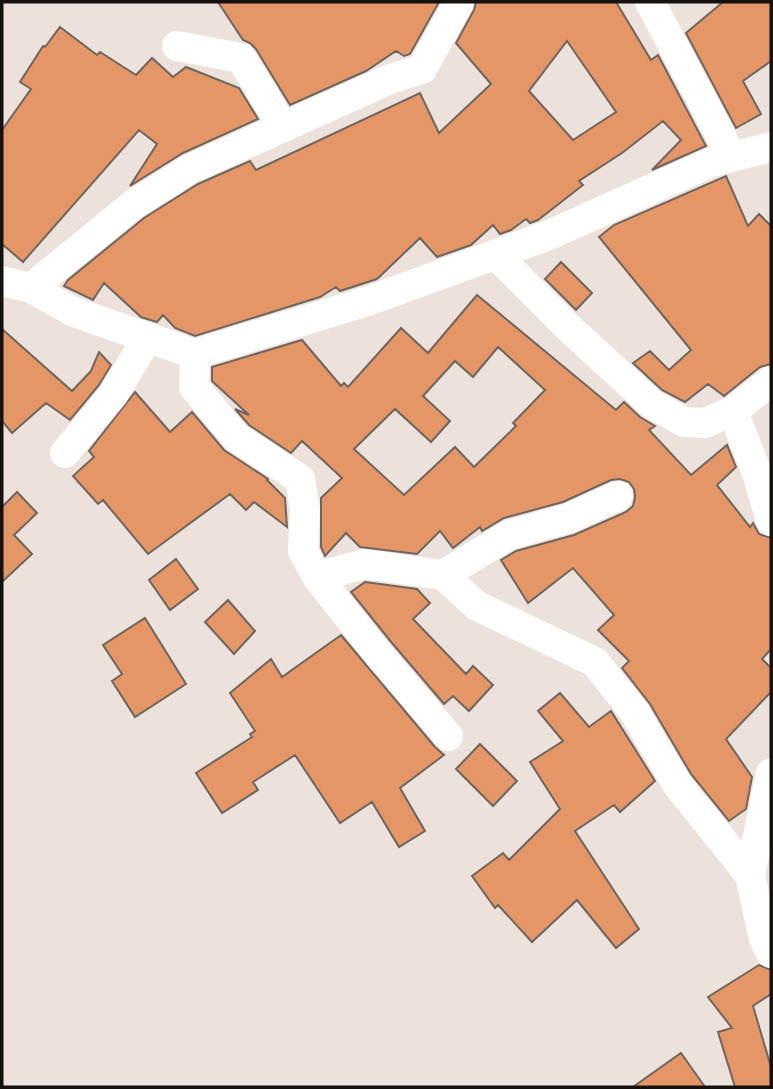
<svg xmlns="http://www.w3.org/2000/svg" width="773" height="1089" font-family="Barlow,sans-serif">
<rect width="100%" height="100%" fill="#ede2db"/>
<path fill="#e49666" stroke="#6f655f" stroke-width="2" fill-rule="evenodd" d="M 218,2 L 439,2 L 410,54 L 404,56 L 396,51 L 366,71 L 290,105 L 256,49 L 250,43 L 243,40 Z
M 476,2 L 616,2 L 651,60 L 658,55 L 706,146 L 652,170 L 681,140 L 663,121 L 622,153 L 579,181 L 583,185 L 538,220 L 530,223 L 526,219 L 511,230 L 500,234 L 493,225 L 471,245 L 437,257 L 420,238 L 377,279 L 340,291 L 336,287 L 320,297 L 195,336 L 175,328 L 163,315 L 157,322 L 141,317 L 104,283 L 93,300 L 64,286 L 68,280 L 144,218 L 198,184 L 250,161 L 256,170 L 420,93 L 439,133 L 491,84 L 456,43 L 474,10 ZM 567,41 L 616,112 L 573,140 L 529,91 Z
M 723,2 L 771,2 L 771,61 L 743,81 L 761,114 L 736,128 L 686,33 Z
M 60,27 L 97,55 L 100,52 L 136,75 L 152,58 L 173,77 L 186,67 L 239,88 L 258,119 L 183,153 L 130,186 L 157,144 L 139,130 L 23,262 L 2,244 L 2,130 L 31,89 L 20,82 L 43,46 L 45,47 Z
M 726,176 L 748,226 L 759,214 L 771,226 L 771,364 L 760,367 L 724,396 L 708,384 L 685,402 L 662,390 L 633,363 L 650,351 L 669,370 L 691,350 L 599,237 L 614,225 Z
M 561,262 L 592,293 L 576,310 L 545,279 Z
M 477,295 L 616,410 L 624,402 L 640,417 L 655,426 L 649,430 L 691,475 L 727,445 L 736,467 L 717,485 L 750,527 L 753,523 L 759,534 L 771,538 L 771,649 L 762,659 L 771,668 L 771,692 L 726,739 L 752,777 L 746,809 L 729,821 L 691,774 L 650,704 L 622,668 L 629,661 L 598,630 L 614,615 L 573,568 L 528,603 L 501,560 L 516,551 L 574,535 L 626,512 L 633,506 L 635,497 L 634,489 L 629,482 L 620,479 L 611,480 L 563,502 L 504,518 L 482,531 L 480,527 L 453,548 L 440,531 L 417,554 L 360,547 L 346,533 L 325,556 L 321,547 L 321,498 L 342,478 L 302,441 L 291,453 L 249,425 L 235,409 L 249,415 L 212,381 L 212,367 L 302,340 L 341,386 L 344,383 L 348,387 L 401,328 L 428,353 ZM 498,347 L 545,390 L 513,423 L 516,426 L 474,467 L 455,447 L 404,495 L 354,449 L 395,409 L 431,442 L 450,421 L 423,396 L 455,361 L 473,377 Z
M 2,329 L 72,391 L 91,371 L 99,352 L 111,365 L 99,385 L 70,420 L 46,403 L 12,433 L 2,421 Z
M 135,392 L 170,432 L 192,412 L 224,450 L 268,479 L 267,480 L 285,498 L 287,527 L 254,502 L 246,510 L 230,494 L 148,554 L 103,500 L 98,504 L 73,476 L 94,457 L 89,451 Z
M 17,492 L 37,513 L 14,535 L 32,554 L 2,582 L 2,507 Z
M 176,559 L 198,589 L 170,610 L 149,580 Z
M 365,582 L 417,589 L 430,603 L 413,619 L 466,674 L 473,666 L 493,685 L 469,711 L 453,696 L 444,704 L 392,643 L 351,592 Z
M 228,600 L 255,631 L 234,654 L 205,622 Z
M 145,618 L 186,684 L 135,717 L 112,681 L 122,674 L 103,645 Z
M 341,635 L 435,747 L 444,755 L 400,788 L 425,831 L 399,847 L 372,802 L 340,823 L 295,755 L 253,782 L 258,790 L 222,813 L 196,773 L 252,737 L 250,734 L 255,731 L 230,693 L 271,659 L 282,677 Z
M 560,693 L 589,727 L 611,711 L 655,781 L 620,812 L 614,805 L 575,831 L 639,929 L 616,948 L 577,900 L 532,942 L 498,905 L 495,908 L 472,876 L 503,853 L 509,860 L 560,809 L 530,762 L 563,741 L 538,711 Z
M 480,744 L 517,781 L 493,806 L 456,769 Z
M 759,965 L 771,970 L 771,994 L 753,1006 L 771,1067 L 771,1087 L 735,1087 L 718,1032 L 732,1028 L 708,997 Z
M 681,1053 L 705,1087 L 633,1087 Z"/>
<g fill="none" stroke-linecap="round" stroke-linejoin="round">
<path stroke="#fff" stroke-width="30" d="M 650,2 L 732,157
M 177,46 L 241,58 L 283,127
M 496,255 L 569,328 L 652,404 L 684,422 L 705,423 L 733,411 L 771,381
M 2,281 L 31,288 L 74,312 L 195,354 L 368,301 L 549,235 L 712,162 L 771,147
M 31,288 L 134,204 L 190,169 L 390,79 L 422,69 L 459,2
M 195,354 L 194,387 L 237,438 L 300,479 L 305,510 L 303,551 L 317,577 L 364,564 L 443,575 L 477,606 L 595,662 L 635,713 L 677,784 L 750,875
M 733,411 L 758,476 L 771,521
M 65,453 L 113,395 L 148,337
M 443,575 L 509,535 L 569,518 L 618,496
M 317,577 L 378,654 L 448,736
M 771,773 L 750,875 L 764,939 L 771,953"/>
</g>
<rect width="773" height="1089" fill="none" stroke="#14110e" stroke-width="7"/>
</svg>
